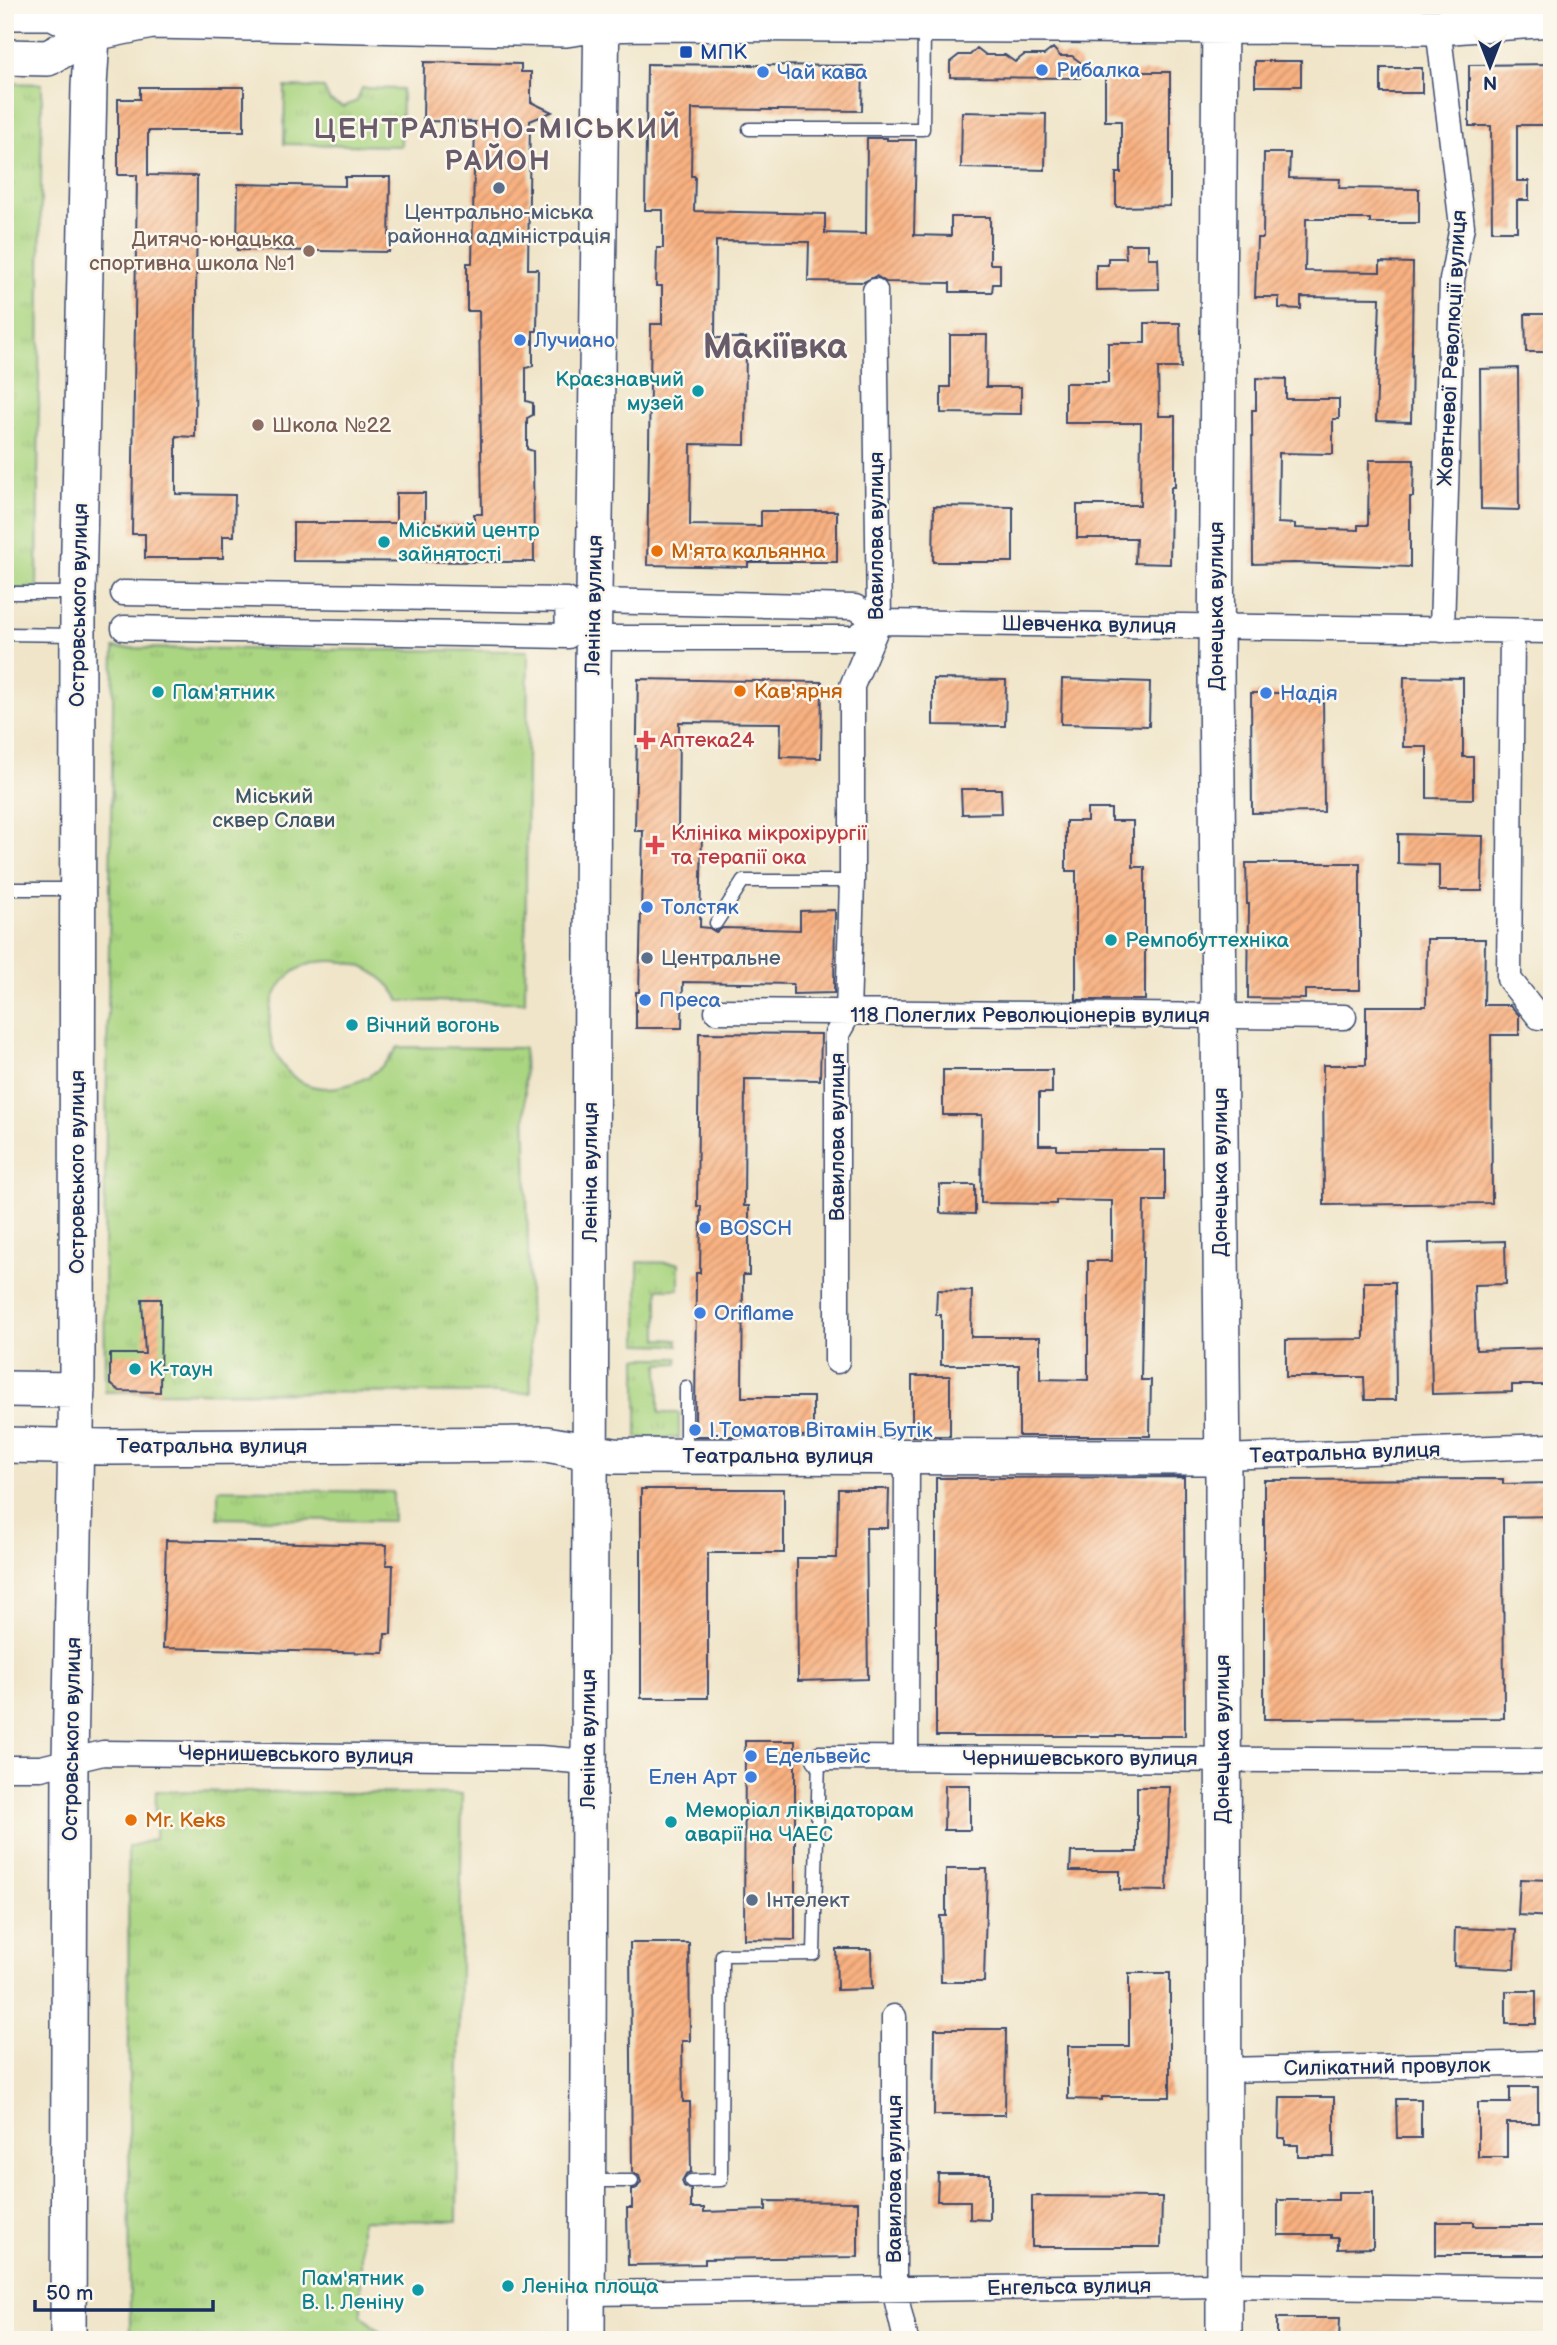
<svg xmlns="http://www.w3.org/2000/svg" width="1557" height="2345" font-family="'Balsamiq Sans',sans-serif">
<defs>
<pattern id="grass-tufts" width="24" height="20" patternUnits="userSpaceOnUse" patternTransform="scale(1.75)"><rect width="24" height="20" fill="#aad581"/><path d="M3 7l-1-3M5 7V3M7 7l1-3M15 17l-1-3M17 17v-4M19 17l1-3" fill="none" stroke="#92b772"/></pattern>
<pattern id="building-hatch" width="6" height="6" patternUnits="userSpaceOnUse" patternTransform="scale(1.75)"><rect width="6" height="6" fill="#f9b180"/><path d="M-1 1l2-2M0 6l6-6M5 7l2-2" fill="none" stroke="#c9906c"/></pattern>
</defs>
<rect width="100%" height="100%" fill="#fbf7ec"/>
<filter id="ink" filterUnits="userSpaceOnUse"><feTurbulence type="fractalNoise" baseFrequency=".0143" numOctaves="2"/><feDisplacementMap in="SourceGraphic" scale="14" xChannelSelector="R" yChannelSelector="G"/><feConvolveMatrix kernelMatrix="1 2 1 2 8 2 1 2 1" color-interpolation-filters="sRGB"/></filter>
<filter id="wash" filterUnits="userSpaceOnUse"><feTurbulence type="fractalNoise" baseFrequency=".00686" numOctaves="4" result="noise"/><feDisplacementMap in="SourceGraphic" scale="28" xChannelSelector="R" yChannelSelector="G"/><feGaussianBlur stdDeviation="1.57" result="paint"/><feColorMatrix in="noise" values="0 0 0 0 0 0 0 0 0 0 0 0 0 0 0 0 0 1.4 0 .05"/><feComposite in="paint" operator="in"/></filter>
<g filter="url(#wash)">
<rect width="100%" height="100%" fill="#f0e5c9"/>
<path fill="url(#grass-tufts)" stroke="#628270" stroke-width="2" d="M 5,83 L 42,84 L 37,589 L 5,589 Z
M 285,87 L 324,88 L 330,101 L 343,107 L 357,101 L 362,88 L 402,89 L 401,146 L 284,144 Z
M 114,648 L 528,651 L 525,1002 L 400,1001 C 391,981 367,965 345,962 C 237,948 252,1107 343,1086 C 367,1081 385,1067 398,1047 L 524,1048 L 531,1393 L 105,1392 L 104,1246 Z
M 638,1262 L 679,1263 L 679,1289 L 658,1289 L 658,1339 L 678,1340 L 678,1345 L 638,1344 Z
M 637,1358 L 678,1358 L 678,1363 L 659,1364 L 659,1413 L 679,1413 L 679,1438 L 637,1438 Z
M 218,1489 L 393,1492 L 393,1521 L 218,1518 Z
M 156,1791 L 462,1794 L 457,2221 L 361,2220 L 361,2315 L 389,2340 L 130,2340 L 128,1847 L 155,1839 Z"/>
<g id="blocks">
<path fill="url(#building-hatch)" d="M 977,48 L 986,55 L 1005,55 L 1015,62 L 1024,55 L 1044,55 L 1053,48 L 1060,56 L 1072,56 L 1080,62 L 1080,78 L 950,77 L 950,62 L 959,55 L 970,55 Z
M 1255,61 L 1301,61 L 1301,86 L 1255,86 Z
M 424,62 L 521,64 L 521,72 L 531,72 L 531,102 L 552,112 L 530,121 L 528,269 L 538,269 L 537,331 L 533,331 L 533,366 L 526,368 L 526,401 L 533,403 L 533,415 L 527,418 L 527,449 L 533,451 L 534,562 L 293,561 L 293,523 L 396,523 L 396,493 L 425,493 L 425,523 L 474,523 L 474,514 L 482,514 L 479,311 L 467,311 L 467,263 L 472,263 L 475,122 L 423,121 Z
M 647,64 L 863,66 L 862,111 L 692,109 L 691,176 L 695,176 L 694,211 L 825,214 L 825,233 L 866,234 L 867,138 L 887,138 L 887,140 L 916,140 L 914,235 L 951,236 L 951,217 L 990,217 L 990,264 L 1000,264 L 1000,284 L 993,284 L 992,292 L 950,292 L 950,283 L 886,282 L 876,276 L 864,282 L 808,281 L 809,242 L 716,241 L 715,338 L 746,338 L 745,445 L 691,444 L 690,525 L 761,526 L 761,511 L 837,511 L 837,562 L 748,562 L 748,567 L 647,565 L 651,324 L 662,324 L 662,286 L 656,286 L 657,248 L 663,248 L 663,210 L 645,210 Z
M 1552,64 L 1552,125 L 1517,125 L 1517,181 L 1529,181 L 1529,200 L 1517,200 L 1517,231 L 1492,231 L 1491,126 L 1469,126 L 1469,65 Z
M 1381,68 L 1422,68 L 1422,93 L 1381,93 Z
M 1105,72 L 1170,72 L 1170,206 L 1116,207 L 1116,173 L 1121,173 L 1121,121 L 1105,121 Z
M 140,87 L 244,87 L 244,131 L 148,131 L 148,175 L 197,176 L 195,437 L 176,436 L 176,494 L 235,495 L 234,536 L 223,536 L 223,558 L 145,558 L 145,534 L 132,534 L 137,175 L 118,175 L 118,99 L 140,99 Z
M 962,112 L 1046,114 L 1045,170 L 961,168 Z
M 1264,153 L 1290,153 L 1289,178 L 1340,179 L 1339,188 L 1419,189 L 1419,223 L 1370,223 L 1370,219 L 1306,219 L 1305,271 L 1380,272 L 1380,262 L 1413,263 L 1411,422 L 1376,421 L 1380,298 L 1301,297 L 1301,309 L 1279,308 L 1279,297 L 1255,297 L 1257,238 L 1263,238 Z
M 345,177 L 390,177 L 389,252 L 237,250 L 238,184 L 345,186 Z
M 1125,244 L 1148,244 L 1148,258 L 1158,258 L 1159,289 L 1096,290 L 1096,265 L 1108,265 L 1108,258 L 1126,258 Z
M 1525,314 L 1552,314 L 1552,352 L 1526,352 Z
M 1145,323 L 1180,323 L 1181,368 L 1158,368 L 1159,416 L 1175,416 L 1175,487 L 1171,487 L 1170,564 L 1135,563 L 1136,538 L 1077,538 L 1077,505 L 1140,505 L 1141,423 L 1065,423 L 1065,383 L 1108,383 L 1108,343 L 1145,343 Z
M 950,335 L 987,335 L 986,387 L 1021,387 L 1021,414 L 941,413 L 941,387 L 950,387 Z
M 1518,368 L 1519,510 L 1481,509 L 1480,369 Z
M 1256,378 L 1286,379 L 1286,399 L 1339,399 L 1339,419 L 1333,419 L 1333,454 L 1279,453 L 1278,523 L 1295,524 L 1295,528 L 1358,530 L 1358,525 L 1368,525 L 1369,460 L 1414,460 L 1413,497 L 1410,497 L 1410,567 L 1295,563 L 1253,564 L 1252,410 L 1256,410 Z
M 934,506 L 1013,507 L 1013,562 L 933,562 Z
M 1404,677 L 1463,678 L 1463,757 L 1473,757 L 1473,799 L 1427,798 L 1427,747 L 1403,747 Z
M 638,679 L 822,682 L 821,758 L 780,757 L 781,723 L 679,722 L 678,832 L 702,832 L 700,927 L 709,928 L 716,932 L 723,928 L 800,930 L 800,911 L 835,910 L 834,993 L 793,994 L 793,984 L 683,982 L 682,1028 L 636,1028 L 636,992 L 639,992 L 643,831 L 635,831 Z
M 933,679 L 1006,680 L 1005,726 L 933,725 Z
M 1062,679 L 1150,682 L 1149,726 L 1061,724 Z
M 1251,693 L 1323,693 L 1324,812 L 1252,813 Z
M 961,789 L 1001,789 L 1002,813 L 962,814 Z
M 1087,809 L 1111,809 L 1111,821 L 1133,821 L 1133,867 L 1145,867 L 1145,1000 L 1076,1000 L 1076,871 L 1066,871 L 1066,821 L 1087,821 Z
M 1398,834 L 1483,836 L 1482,891 L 1439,891 L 1439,865 L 1398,864 Z
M 1246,863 L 1360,863 L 1360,990 L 1305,990 L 1305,999 L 1248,998 L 1249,904 L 1247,904 Z
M 1427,939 L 1485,939 L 1484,1005 L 1510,1005 L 1519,1015 L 1519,1035 L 1491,1035 L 1492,1203 L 1324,1205 L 1323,1065 L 1366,1065 L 1366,1006 L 1426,1006 Z
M 699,1033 L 821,1034 L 820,1080 L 745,1079 L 744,1206 L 749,1206 L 749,1275 L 743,1275 L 742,1397 L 813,1397 L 813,1436 L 695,1436 L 696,1273 L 700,1273 L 701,1206 L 697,1206 Z
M 943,1070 L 1052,1070 L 1052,1093 L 1039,1093 L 1039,1145 L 1057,1145 L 1057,1150 L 1165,1150 L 1165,1201 L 1144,1201 L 1141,1380 L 1151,1380 L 1150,1436 L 1019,1436 L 1019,1365 L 941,1365 L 941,1315 L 936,1315 L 937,1290 L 972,1291 L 971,1337 L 1040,1337 L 1040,1379 L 1088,1380 L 1088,1261 L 1112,1261 L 1112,1201 L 1056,1200 L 1056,1204 L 981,1203 L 982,1115 L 943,1115 Z
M 940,1185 L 975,1185 L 975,1214 L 940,1213 Z
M 1505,1241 L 1506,1284 L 1474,1285 L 1476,1350 L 1552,1348 L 1552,1385 L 1512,1385 L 1512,1392 L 1432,1394 L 1429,1243 Z
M 1364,1282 L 1395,1282 L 1396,1400 L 1365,1400 L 1364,1377 L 1286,1377 L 1286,1340 L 1364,1339 Z
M 142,1299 L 161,1299 L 160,1392 L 120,1391 L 110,1384 L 110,1354 L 145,1354 Z
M 912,1376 L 950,1376 L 950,1436 L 912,1436 Z
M 1184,1477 L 1185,1736 L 936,1736 L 936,1478 Z
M 1503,1479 L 1503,1484 L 1552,1483 L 1552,1516 L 1503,1517 L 1504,1718 L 1264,1719 L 1264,1480 Z
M 641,1489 L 784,1489 L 784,1553 L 708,1553 L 708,1698 L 641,1698 Z
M 838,1489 L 889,1489 L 888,1528 L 866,1528 L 868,1679 L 798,1681 L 797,1558 L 837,1558 Z
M 166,1540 L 387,1545 L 386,1565 L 393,1565 L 391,1634 L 385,1634 L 384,1653 L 163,1648 Z
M 745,1741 L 795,1741 L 795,1940 L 744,1939 Z
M 945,1785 L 970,1785 L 970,1830 L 944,1830 Z
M 1137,1787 L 1170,1787 L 1167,1891 L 1120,1890 L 1120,1871 L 1070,1871 L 1071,1852 L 1137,1852 Z
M 946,1869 L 987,1869 L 984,1982 L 941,1982 L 940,1916 L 946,1916 Z
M 1520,1879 L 1552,1880 L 1552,1917 L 1518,1915 Z
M 1455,1928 L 1516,1930 L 1514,1969 L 1454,1966 Z
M 630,1943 L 689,1943 L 690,2041 L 682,2041 L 683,2102 L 690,2102 L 691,2172 L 686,2174 L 682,2181 L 684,2186 L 691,2190 L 691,2208 L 704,2208 L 704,2212 L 766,2210 L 766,2201 L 858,2202 L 858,2257 L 705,2259 L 705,2264 L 628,2265 L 627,2208 L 632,2208 L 632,2190 L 637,2188 L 641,2182 L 639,2176 L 632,2172 Z
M 836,1949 L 871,1949 L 872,1989 L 837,1990 Z
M 1129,1973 L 1170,1973 L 1170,2097 L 1102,2097 L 1102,2100 L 1068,2099 L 1068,2046 L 1129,2046 Z
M 1506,1991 L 1536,1991 L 1536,2024 L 1506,2024 Z
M 935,2029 L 1006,2029 L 1005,2115 L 934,2115 Z
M 1510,2087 L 1538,2087 L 1538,2123 L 1507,2123 L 1507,2157 L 1478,2157 L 1478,2103 L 1510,2103 Z
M 1280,2097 L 1334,2097 L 1334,2157 L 1298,2157 L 1298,2145 L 1285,2145 L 1285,2138 L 1279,2138 Z
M 1396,2099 L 1421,2099 L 1421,2138 L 1397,2138 Z
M 938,2174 L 990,2174 L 990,2220 L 970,2219 L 970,2201 L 937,2201 Z
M 1338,2192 L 1373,2192 L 1373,2248 L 1338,2249 L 1338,2238 L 1331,2238 L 1331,2235 L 1278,2235 L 1278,2200 L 1338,2200 Z
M 1032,2196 L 1162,2197 L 1161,2247 L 1032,2247 Z
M 1436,2222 L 1474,2222 L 1474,2226 L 1548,2226 L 1548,2255 L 1436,2255 Z
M 1277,2318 L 1340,2318 L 1339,2340 L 1277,2340 Z"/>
</g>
</g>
<g filter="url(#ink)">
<use href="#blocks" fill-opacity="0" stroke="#3b4a6e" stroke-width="2"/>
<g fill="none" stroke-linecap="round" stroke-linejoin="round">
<defs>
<path id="lane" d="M 749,129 L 923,129 L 924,25
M 5,593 L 75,593
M 5,634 L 75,635
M 5,889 L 74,889
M 716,923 L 743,881 L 852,881
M 686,1452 L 686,1387
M 590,2181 L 632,2181
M 691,2181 L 721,2180 L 722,1955 L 814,1954 L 819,1758"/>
<path id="street" d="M 1438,27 L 1462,226 L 1452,280 L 1442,630
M 123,593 L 567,600 L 568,636 L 124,628
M 594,601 L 855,607 L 879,622 L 1552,631
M 1512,631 L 1509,979 L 1539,1017 L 1552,1017
M 593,638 L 854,638 L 879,622
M 717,1011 L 1344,1017
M 837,1361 L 837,1034 L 848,1014 L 852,881 L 852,686 L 879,622 L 875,291
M 1222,1457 L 1552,1446
M 906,1757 L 907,1456
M 819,1758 L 1552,1761
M 5,1768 L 41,1768 L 103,1753 L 540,1758 L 588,1762
M 894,2017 L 894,2289 L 906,2340
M 1222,2070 L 1552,2063
M 587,2293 L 1224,2285 L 1552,2289"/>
<path id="secondary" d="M 1220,5 L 1216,668 L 1223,1480 L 1224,2340
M 5,12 L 53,12 L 93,33
M 5,57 L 48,58 L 93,33 L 152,21 L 566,29 L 601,24 L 647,23 L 1438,27 L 1552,19
M 5,1389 L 77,1390
M 5,1445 L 107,1447 L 546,1444 L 614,1456 L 1222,1457
M 68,2340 L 70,1762 L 77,1374 L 78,593 L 89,86 L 94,5
M 587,2340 L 593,669 L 602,5"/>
</defs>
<use href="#lane" stroke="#3b4a6e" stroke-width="15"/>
<use href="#street" stroke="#3b4a6e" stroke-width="27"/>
<use href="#secondary" stroke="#3b4a6e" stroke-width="38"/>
<use href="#lane" stroke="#fff" stroke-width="12"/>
<use href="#street" stroke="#fff" stroke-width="24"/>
<use href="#secondary" stroke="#fff" stroke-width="35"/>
</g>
</g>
<rect fill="#1a4fb4" stroke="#fbf7ec" stroke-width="2.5" x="679" y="45" width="14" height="14" rx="3.5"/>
<g fill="#3f7fe0" stroke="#fbf7ec" stroke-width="2.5">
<circle cx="1042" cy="70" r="7"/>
<circle cx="763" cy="72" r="7"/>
<circle cx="520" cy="340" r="7"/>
<circle cx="1266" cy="693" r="7"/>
<circle cx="647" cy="907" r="7"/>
<circle cx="645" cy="1000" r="7"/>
<circle cx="705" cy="1228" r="7"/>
<circle cx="700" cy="1313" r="7"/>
<circle cx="695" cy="1430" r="7"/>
<circle cx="751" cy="1756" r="7"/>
<circle cx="751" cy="1777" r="7"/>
</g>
<g fill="#5c6f8a" stroke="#fbf7ec" stroke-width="2.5">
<circle cx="499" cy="188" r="7"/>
<circle cx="647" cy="958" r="7"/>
<circle cx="752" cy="1900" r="7"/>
</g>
<g fill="#8d6e63" stroke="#fbf7ec" stroke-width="2.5">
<circle cx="309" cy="251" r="7"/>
<circle cx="258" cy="425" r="7"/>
</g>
<g fill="#0f9aa8" stroke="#fbf7ec" stroke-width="2.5">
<circle cx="698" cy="391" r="7"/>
<circle cx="384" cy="542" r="7"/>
<circle cx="158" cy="692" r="7"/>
<circle cx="1111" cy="940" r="7"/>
<circle cx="352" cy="1025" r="7"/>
<circle cx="135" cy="1369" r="7"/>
<circle cx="671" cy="1822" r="7"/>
<circle cx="508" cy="2286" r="7"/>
<circle cx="418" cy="2290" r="7"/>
</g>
<g fill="#e8710a" stroke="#fbf7ec" stroke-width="2.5">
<circle cx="657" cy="551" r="7"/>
<circle cx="740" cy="691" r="7"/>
<circle cx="131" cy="1820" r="7"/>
</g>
<g fill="#e0444e" stroke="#fbf7ec" stroke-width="2.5">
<path d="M642.5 729.5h7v7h7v7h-7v7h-7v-7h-7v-7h7z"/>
<path d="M651.5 834.5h7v7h7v7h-7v7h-7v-7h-7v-7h7z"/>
</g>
<g text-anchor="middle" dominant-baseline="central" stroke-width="5" stroke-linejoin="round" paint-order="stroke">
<g font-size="21" fill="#164399" stroke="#fbf7ec" text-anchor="start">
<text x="700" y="52">МПК</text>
</g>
<g font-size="21" fill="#366cbe" stroke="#fbf7ec" text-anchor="start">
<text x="1056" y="70">Рибалка</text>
<text x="777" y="72">Чай кава</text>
<text x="534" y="340">Лучиано</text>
<text x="1280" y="693">Надія</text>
<text x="661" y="907">Толстяк</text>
<text x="659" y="1000">Преса</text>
<text x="719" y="1228">BOSCH</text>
<text x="714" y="1313">Oriflame</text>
<text x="709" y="1430">І.Томатов Вітамін Бутік</text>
<text x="765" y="1756">Едельвейс</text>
<text x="737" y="1777" text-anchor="end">Елен Арт</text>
</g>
<g font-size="21" fill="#4e5e75" stroke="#fbf7ec" text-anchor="start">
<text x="499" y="212" text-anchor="middle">Центрально-міська<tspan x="499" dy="24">районна адміністрація</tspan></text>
<text x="661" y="958">Центральне</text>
<text x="766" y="1900">Інтелект</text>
</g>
<g font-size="21" fill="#785e54" stroke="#fbf7ec" text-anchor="end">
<text x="295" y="239">Дитячо-юнацька<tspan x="295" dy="24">спортивна школа №1</tspan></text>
<text x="272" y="425" text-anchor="start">Школа №22</text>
</g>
<g font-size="21" fill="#1b2f5e" stroke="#fbf7ec">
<text transform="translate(1452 348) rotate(-87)">Жовтневої Революції вулиця</text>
<text transform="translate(876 536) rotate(-90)">Вавилова вулиця</text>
<text transform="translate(79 605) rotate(-89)">Островського вулиця</text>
<text transform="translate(594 605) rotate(-89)">Леніна вулиця</text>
<text transform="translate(1216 606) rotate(-90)">Донецька вулиця</text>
<text transform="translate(1089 625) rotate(1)">Шевченка вулиця</text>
<text x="1030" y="1015">118 Полеглих Революціонерів вулиця</text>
<text transform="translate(837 1137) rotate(-90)">Вавилова вулиця</text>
<text transform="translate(77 1172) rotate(-90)">Островського вулиця</text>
<text transform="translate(590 1172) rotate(-90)">Леніна вулиця</text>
<text transform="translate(1220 1172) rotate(-90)">Донецька вулиця</text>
<text x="212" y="1446">Театральна вулиця</text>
<text transform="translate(1345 1453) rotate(-2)">Театральна вулиця</text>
<text x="778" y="1456">Театральна вулиця</text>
<text transform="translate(72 1739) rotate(-89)">Островського вулиця</text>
<text transform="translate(588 1739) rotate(-90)">Леніна вулиця</text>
<text transform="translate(1222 1739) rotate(-90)">Донецька вулиця</text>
<text transform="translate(296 1755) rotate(1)">Чернишевського вулиця</text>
<text x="1080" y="1758">Чернишевського вулиця</text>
<text transform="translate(1387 2067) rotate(-1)">Силікатний провулок</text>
<text transform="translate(894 2179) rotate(-90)">Вавилова вулиця</text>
<text transform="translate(1069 2287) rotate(-1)">Енгельса вулиця</text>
</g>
<g font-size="21" fill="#0d838f" stroke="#fbf7ec" text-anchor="start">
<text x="684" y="379" text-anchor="end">Краєзнавчий<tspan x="684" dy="24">музей</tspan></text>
<text x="398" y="530">Міський центр<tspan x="398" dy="24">зайнятості</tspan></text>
<text x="172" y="692">Пам'ятник</text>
<text x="1125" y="940">Ремпобуттехніка</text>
<text x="366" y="1025">Вічний вогонь</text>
<text x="149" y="1369">K-таун</text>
<text x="685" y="1810">Меморіал ліквідаторам<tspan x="685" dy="24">аварії на ЧАЕС</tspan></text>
<text x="404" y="2278" text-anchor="end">Пам'ятник<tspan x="404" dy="24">В. І. Леніну</tspan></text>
<text x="522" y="2286">Леніна площа</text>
</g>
<g font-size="21" fill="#c56008" stroke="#fbf7ec" text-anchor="start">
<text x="671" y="551">М'ята кальянна</text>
<text x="754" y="691">Кав'ярня</text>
<text x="145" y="1820">Mr. Keks</text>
</g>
<g font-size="21" fill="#be3a42" stroke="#fbf7ec" text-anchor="start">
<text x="660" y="740">Аптека24</text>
<text x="671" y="833">Клініка мікрохірургії<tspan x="671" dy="24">та терапії ока</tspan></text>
</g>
<g font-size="21" fill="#3f5867" stroke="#fbf7ec">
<text x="274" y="796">Міський<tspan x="274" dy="24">сквер Слави</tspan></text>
</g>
<g font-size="28" font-weight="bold" letter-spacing="2" fill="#695c6a" stroke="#fbf7ec">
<text x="498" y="129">ЦЕНТРАЛЬНО-МІСЬКИЙ<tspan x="498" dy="32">РАЙОН</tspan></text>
</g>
<g font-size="35" font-weight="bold" fill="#695c6a" stroke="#fbf7ec">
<text x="775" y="347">Макіївка</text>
</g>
</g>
<rect width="1557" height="2345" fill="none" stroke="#fbf7ec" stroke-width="28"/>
<g transform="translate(1490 66) rotate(180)" stroke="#fbf7ec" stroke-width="5" paint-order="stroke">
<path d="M0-5L12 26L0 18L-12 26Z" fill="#1b2f5e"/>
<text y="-10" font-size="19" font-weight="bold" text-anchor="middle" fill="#1b2f5e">N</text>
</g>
<path d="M35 2300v10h178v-10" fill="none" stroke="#1b2f5e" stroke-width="3.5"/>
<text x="46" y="2300" font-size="21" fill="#1b2f5e" stroke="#fbf7ec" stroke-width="5" paint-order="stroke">50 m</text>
</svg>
